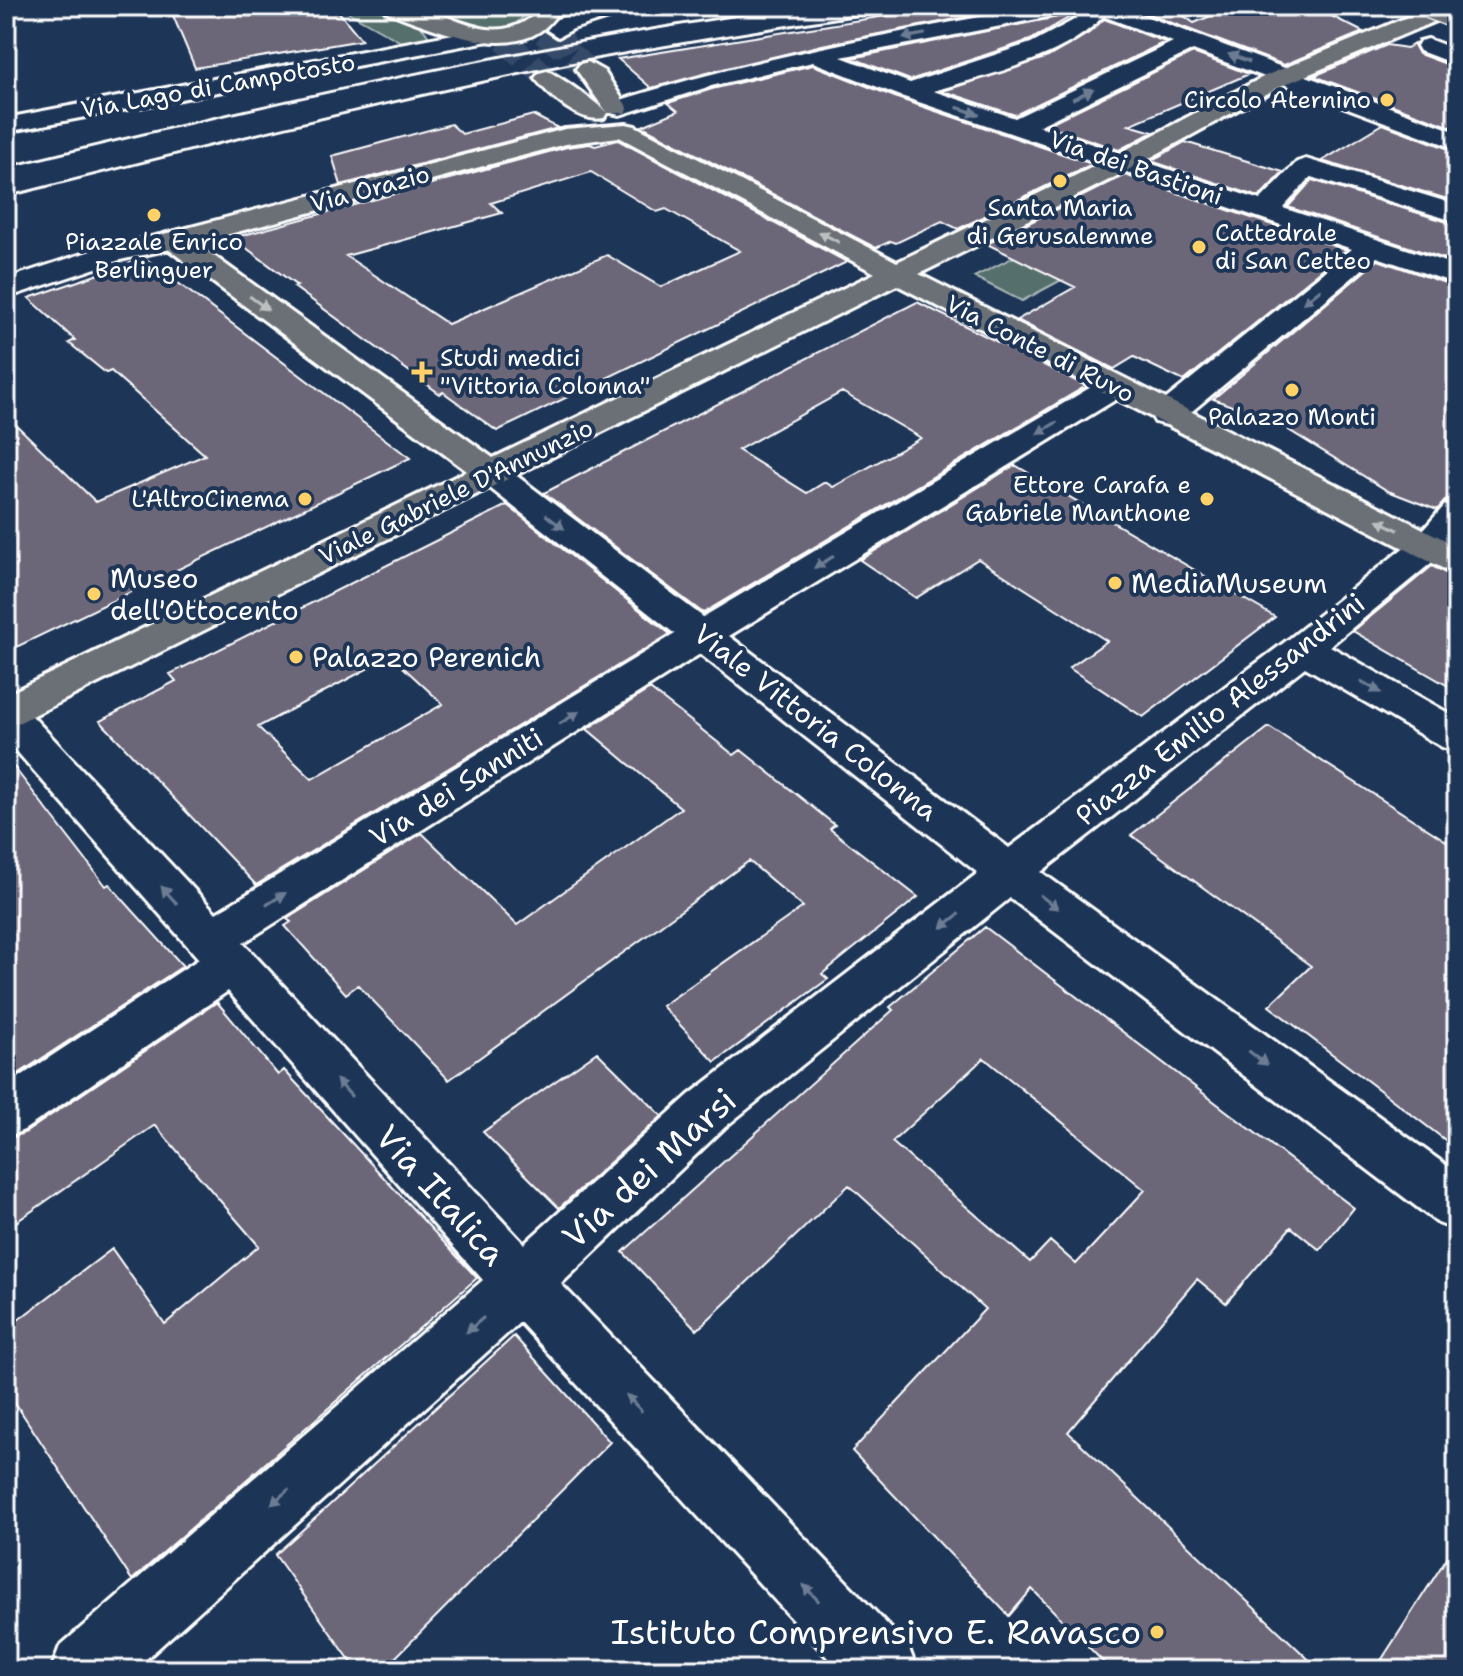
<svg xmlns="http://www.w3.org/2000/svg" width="1463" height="1676" font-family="'Shantell Sans',sans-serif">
<rect width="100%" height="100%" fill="#1d3557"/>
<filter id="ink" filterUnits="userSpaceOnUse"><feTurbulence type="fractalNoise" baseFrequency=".0125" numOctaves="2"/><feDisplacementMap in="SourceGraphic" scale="16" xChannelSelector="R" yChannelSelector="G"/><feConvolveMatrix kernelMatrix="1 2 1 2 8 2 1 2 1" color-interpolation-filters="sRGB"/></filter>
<g filter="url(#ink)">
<path fill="#546f6c" stroke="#aab7b6" stroke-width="2" d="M 337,6 C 361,6 416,12 428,36 L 425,42 L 410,47 Z
M 418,6 L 519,6 L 525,15 C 497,49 448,16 418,6 Z
M 1034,247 L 1082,269 L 1022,301 L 974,277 Z"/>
<path fill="#6c6679" stroke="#fff" stroke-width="2" fill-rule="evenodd" d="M 169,6 L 334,6 L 362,40 L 195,68 Z
M 947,6 L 1023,6 L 822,45 L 651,88 L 618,59 Z
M 1127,6 L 1170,6 L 1194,23 L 1222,11 L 1231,14 L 1250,6 L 1312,6 L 1363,32 L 1284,65 Z
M 1077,13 L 1030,40 L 910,80 L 852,58 Z
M 1104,19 L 1165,42 L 1015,115 L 943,91 L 1048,57 L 1089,33 Z
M 1414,44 L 1419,54 L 1457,68 L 1457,129 L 1314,76 L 1387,45 L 1407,48 Z
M 1193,53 L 1249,74 L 1129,125 L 1153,132 L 1119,150 L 1046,125 Z
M 813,65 L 900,99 L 1092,164 L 958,229 L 942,221 L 896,243 L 891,241 L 876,248 L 642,126 L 678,111 L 668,103 L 712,89 Z
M 533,115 L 558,128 L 341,185 L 332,156 L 451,124 L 462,134 Z
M 1383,124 L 1457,152 L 1457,202 L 1322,161 Z
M 618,140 L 847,262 L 497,431 L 443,392 L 440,394 L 294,287 L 297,286 L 233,238 L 567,147 L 590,144 L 595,146 ZM 591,172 L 657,212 L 666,209 L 740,251 L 661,287 L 607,255 L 448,324 L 346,256 L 502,213 L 491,203 Z
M 1185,142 L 1283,172 L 1259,197 L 1151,161 Z
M 1125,175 L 1346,250 L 1184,381 L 1134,357 L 1114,369 L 1017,320 L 1075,287 L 987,244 Z
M 1312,180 L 1457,225 L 1457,263 L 1288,207 Z
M 145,258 L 410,458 L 6,652 L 6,415 L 96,502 L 205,455 L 111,371 L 106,373 L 69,343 L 75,340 L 29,298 Z
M 1378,260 L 1457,287 L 1457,487 L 1437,510 L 1388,491 L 1277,423 L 1213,399 Z
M 917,302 L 1086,386 L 703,613 L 544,493 ZM 842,392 L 921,438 L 833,487 L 825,482 L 807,493 L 738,450 Z
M 1015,465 L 1275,617 L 1143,717 L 1069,668 L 1107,641 L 978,559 L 916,598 L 860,560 Z
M 507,505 L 670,634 L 256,885 L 100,721 L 176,681 L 170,674 ZM 391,656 L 443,704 L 312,779 L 258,727 Z
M 1432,566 L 1457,579 L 1457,691 L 1353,631 Z
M 650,689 L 734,755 L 741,750 L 835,825 L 830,829 L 918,897 L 822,974 L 828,979 L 715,1062 L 662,1006 L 803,907 L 749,861 L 449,1080 L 358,985 L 346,994 L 285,926 L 291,922 L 287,919 L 422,833 L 517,925 L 681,808 L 587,729 Z
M 1269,727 L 1457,848 L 1457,1149 L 1269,1006 L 1311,966 L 1131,835 Z
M 6,757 L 106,886 L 109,884 L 183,966 L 6,1082 Z
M 985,927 L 1354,1208 L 1320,1250 L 1291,1227 L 1226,1303 L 1197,1279 L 1068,1432 L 1320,1670 L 1111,1670 L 1032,1589 L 1009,1616 L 852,1451 L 985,1309 L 849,1185 L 697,1330 L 623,1252 L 893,1010 L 890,1007 ZM 984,1058 L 1145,1190 L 1076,1264 L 1050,1241 L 1030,1262 L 892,1142 Z
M 217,1002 L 278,1075 L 284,1070 L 477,1278 L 132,1580 L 6,1389 L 6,1329 L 112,1249 L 165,1324 L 259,1246 L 155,1125 L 6,1229 L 6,1140 L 26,1132 Z
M 597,1052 L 662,1116 L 559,1208 L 483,1132 Z
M 514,1336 L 610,1442 L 383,1670 L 357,1670 L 275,1555 Z
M 1457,1542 L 1457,1670 L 1375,1670 Z"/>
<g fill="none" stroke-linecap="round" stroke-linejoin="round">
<path stroke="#344968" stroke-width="24" stroke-dasharray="24 12" stroke-linecap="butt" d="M 558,30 L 568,53"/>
<path stroke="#344968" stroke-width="24" stroke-dasharray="24 12" stroke-linecap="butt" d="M 543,33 L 588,69
M 504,40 L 547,78"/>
<defs>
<path id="minor" d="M 600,6 L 633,6 L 630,11 L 573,29 L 558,37 L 547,30 L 557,19 Z
M 1039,6 L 1084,6 L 1073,12 L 841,57 L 910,83 L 1031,43 L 1076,19 L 1087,7 L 1118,6 L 1457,132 L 1457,149 L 1193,50 L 1038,126 L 1260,200 L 1297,162 L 1306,159 L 1457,205 L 1457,222 L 1311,177 L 1283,208 L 1457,266 L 1457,284 L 1377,257 L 1179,422 L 1167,425 L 1155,422 L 1151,415 L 1155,408 L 1352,249 L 901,96 L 813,62 L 711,86 L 620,115 L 611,113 L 608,108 L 611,103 C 751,58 894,33 1039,6 ZM 1103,16 L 1173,42 L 1015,118 L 933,91 C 986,75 1066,58 1103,16 Z
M 480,29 L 491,36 L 488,41 L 6,132 L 6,118 Z
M 1428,39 L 1457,50 L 1457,65 L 1420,51 L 1417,46 L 1420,41 Z
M 174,232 L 184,234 L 188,240 L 184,246 L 120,260 L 6,298 L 6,279 L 100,248 Z
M 1114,377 L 1125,380 L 1130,387 L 1125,394 L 729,636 L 1009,848 L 1289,639 L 1416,538 L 1445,505 L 1457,502 L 1457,536 L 1442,554 L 1330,646 L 1457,718 L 1457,752 L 1442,747 L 1305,667 L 1041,872 L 1457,1173 L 1457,1230 L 1438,1223 L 1010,898 L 725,1127 L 561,1284 L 908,1646 L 917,1670 L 839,1670 L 520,1322 L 134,1670 L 51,1670 L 60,1646 L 483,1280 L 228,991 L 24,1130 L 6,1137 L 6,1086 L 199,959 L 6,739 L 6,699 L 20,703 L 216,913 L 675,634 L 481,481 L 476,474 L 481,467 L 493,464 L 505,467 L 703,617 L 1103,380 ZM 700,654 L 978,873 L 689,1095 L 524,1244 L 243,943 Z"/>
<path id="major" d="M 382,6 C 392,6 404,4 414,6 C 453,14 492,48 533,16 L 530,6 L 552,6 L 555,16 C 519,69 430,27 385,11 Z
M 1434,6 L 1457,6 L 1457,12 L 1281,86 L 1115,177 L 919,274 L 1457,546 L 1457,573 L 1444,569 L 897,285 L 20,722 L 6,726 L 6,695 L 467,471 L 164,246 L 160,240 L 164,234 L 565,129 L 626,124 L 635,126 L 897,262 L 1097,165 L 1265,76 ZM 619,137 L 875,273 L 493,458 L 196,243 L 566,144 Z
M 588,62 L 604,71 L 628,108 L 625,113 L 607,113 L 576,69 L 580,64 Z
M 547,71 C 555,73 602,106 607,113 L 604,118 C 580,124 549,96 535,78 L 539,73 Z"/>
</defs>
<use href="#minor" stroke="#fff" stroke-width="6"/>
<use href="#major" stroke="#fff" stroke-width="6"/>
<use href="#minor" fill="#1d3557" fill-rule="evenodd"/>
<use href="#major" fill="#6b7074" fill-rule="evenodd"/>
<path stroke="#fff" stroke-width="3" d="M 6,167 C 269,103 532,43 801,6
M 6,197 C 191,150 377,103 565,65 C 681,42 799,25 916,6"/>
<defs>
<path id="highway-bridge" d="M 1429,6 L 1457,17"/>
</defs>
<use href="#highway-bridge" stroke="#fff" stroke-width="27" stroke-linecap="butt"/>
<use href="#highway-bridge" stroke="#6b7074" stroke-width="24"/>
</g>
<defs><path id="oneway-solid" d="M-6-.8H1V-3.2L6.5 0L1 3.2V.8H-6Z" transform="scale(2)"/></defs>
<g fill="#6c7c92">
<use href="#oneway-solid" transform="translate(914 36) rotate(169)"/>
<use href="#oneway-solid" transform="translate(1239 58) rotate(-160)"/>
<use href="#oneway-solid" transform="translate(1083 94) rotate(-26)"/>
<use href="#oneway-solid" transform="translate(968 111) rotate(18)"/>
<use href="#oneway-solid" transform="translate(1312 296) rotate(141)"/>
<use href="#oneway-solid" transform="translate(1047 428) rotate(149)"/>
<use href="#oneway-solid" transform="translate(555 522) rotate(37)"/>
<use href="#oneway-solid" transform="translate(824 562) rotate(149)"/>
<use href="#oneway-solid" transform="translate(1371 687) rotate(30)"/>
<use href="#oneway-solid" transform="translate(569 718) rotate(-32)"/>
<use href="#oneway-solid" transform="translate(169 895) rotate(-132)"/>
<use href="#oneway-solid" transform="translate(276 899) rotate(-32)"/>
<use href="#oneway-solid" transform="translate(1049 902) rotate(37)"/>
<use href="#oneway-solid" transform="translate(950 921) rotate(142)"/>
<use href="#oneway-solid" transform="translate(1258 1058) rotate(37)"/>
<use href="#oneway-solid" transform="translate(344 1088) rotate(-132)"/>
<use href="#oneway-solid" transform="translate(475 1325) rotate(139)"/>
<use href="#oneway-solid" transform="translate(634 1403) rotate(-133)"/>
<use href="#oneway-solid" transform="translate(280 1497) rotate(139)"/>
<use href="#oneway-solid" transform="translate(811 1593) rotate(-133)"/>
</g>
<g fill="#bcbfc0">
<use href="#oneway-solid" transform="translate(829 237) rotate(-152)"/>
<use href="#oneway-solid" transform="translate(259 303) rotate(36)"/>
<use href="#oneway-solid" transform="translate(1388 525) rotate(-153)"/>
</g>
</g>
<g fill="#ffd166" stroke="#1d3557" stroke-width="3">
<circle cx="1387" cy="100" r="8"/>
<circle cx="1060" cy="181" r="8"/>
<circle cx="154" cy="215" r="8"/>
<circle cx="1199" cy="247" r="8"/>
<path d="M418 360h8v8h8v8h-8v8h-8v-8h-8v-8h8z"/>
<circle cx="1292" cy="390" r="8"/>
<circle cx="305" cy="499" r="8"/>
<circle cx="1207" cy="499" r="8"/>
<circle cx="1115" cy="583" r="8"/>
<circle cx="94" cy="594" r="8"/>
<circle cx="296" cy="657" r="8"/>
<circle cx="1157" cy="1632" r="8"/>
</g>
<g text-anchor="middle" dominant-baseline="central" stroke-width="8" stroke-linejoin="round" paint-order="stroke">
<g font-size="24" fill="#fff" stroke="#1d3557">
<text transform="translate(218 86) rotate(-10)">Via Lago di Campotosto</text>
<text transform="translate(1136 168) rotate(19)">Via dei Bastioni</text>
<text transform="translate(370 189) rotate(-15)">Via Orazio</text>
<text transform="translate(1040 349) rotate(27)">Via Conte di Ruvo</text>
<text transform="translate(456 492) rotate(-26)">Viale Gabriele D'Annunzio</text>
</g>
<g font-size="24" fill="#fff" stroke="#1d3557" text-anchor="end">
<text x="1371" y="100">Circolo Aternino</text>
<text x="1060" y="208" text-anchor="middle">Santa Maria<tspan x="1060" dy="28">di Gerusalemme</tspan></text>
<text x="1215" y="233" text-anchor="start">Cattedrale<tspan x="1215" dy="28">di San Cetteo</tspan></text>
<text x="154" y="242" text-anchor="middle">Piazzale Enrico<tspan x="154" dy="28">Berlinguer</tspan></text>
<text x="440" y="358" text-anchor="start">Studi medici<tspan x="440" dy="28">"Vittoria Colonna"</tspan></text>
<text x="1292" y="417" text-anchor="middle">Palazzo Monti</text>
<text x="1191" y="485">Ettore Carafa e<tspan x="1191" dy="28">Gabriele Manthone</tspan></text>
<text x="289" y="499">L'AltroCinema</text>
</g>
<g font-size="28" fill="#fff" stroke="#1d3557" text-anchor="start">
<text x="110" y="578">Museo<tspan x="110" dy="32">dell'Ottocento</tspan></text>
<text x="1131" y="583">MediaMuseum</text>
<text x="312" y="657">Palazzo Perenich</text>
</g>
<g font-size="28" fill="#fff" stroke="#1d3557">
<text transform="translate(1220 709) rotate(-38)">Piazza Emilio Alessandrini</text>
<text transform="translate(816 722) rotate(38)">Viale Vittoria Colonna</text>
<text transform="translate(456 787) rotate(-32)">Via dei Sanniti</text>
</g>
<g font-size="34" fill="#fff" stroke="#1d3557">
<text transform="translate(649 1168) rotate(-42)">Via dei Marsi</text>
<text transform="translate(441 1195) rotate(48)">Via Italica</text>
</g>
<g font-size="34" fill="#fff" stroke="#1d3557" text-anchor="end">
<text x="1141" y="1632">Istituto Comprensivo E. Ravasco</text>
</g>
</g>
<rect width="1463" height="1676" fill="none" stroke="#1d3557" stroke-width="32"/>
<rect x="16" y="16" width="1431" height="1644" fill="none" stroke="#fff" stroke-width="3" filter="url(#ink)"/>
</svg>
